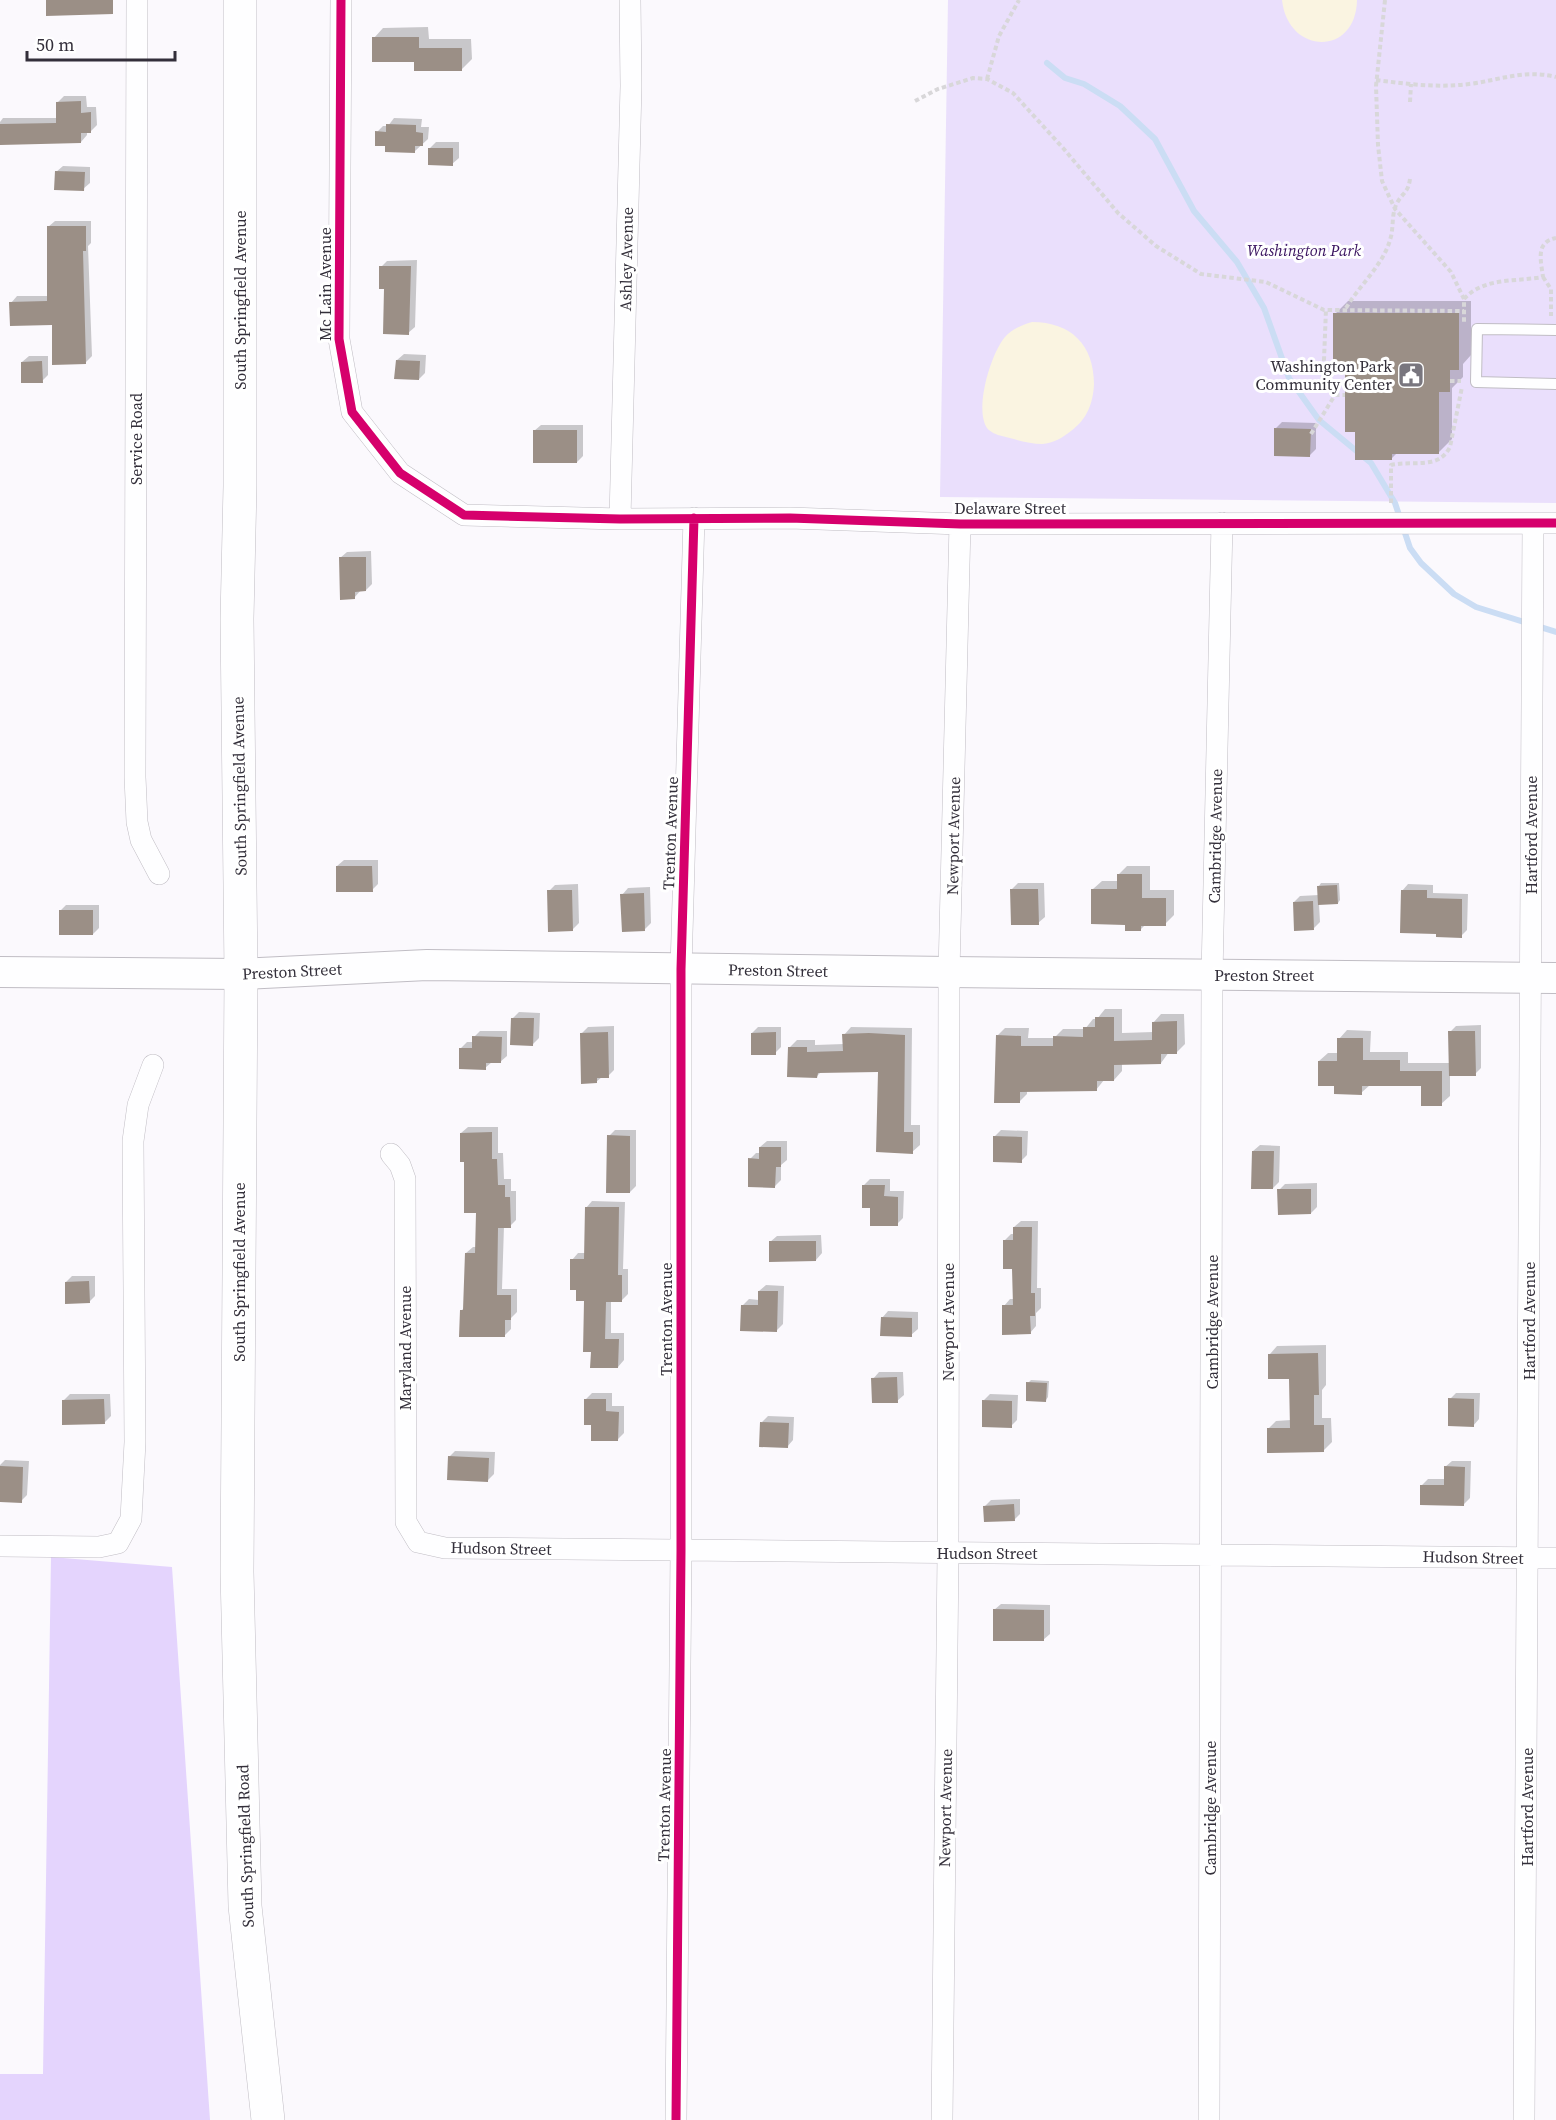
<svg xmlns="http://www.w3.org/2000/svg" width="1556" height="2120" font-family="'Source Serif 4',serif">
<rect width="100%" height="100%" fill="#fbf9fd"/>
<path fill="#eadffc" d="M 948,0 L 1556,0 L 1556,503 L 940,497 Z"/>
<path fill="#e4d4fd" d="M 51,1557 L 172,1567 L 210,2120 L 0,2120 L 0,2074 L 43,2074 Z"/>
<path fill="#faf4e1" d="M 1282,0 L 1357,0 C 1356,57 1288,55 1282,0 Z
M 1032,322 C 1071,322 1094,345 1094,384 C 1093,404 1087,419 1071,431 C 1062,438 1054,443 1042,444 C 1030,444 1014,439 1002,436 C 997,435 990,432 987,428 C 974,409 991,353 1005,337 C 1012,329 1022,325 1032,322 Z"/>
<path fill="#0003" d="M 428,27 L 429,39 L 471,39 L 472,59 L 462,69 L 374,38 L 383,28 Z
M 64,96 L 86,96 L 87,107 L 96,107 L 97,125 L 91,131 L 87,131 L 87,135 L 81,142 L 0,144 L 0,122 L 3,118 L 58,118 L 57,103 Z
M 394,118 L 422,119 L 421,127 L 429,127 L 428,139 L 415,151 L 387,145 L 377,132 L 383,126 L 388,126 Z
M 436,142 L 459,142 L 459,158 L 452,164 L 430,148 Z
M 63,166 L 90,167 L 90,183 L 83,189 L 56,172 Z
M 55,221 L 91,221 L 91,243 L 88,246 L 92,356 L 85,363 L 53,323 L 11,303 L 17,296 L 49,296 L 48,227 Z
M 417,260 L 415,327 L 408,333 L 386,288 L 381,267 L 387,261 Z
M 1348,301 L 1471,301 L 1471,355 L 1463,364 L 1463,377 L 1452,388 L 1452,439 L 1438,453 L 1397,453 L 1391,459 L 1347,368 L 1335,314 Z
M 404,354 L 426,355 L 425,373 L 419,379 L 397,360 Z
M 29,356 L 48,356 L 48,375 L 42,381 L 22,362 Z
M 1282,422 L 1316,423 L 1316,449 L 1310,455 L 1276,428 Z
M 541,425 L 583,425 L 583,456 L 577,462 L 534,431 Z
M 371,551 L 372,584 L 366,590 L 361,590 L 354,598 L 340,558 L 347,552 Z
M 344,860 L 378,860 L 378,884 L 372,890 L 337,866 Z
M 1127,866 L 1150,866 L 1150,890 L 1174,890 L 1174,915 L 1165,924 L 1146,924 L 1140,930 L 1126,923 L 1093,889 L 1102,881 L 1118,881 L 1118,875 Z
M 1018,883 L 1044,883 L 1045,917 L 1038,923 L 1011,890 Z
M 1321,883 L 1339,883 L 1340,900 L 1338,903 L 1319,904 L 1320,922 L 1314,928 L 1294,902 L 1300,896 L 1319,895 L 1319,886 Z
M 578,884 L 579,923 L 572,930 L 549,891 L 555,885 Z
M 1408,884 L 1433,885 L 1433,893 L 1468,894 L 1467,930 L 1461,936 L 1402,891 Z
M 650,887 L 651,923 L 645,929 L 622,895 L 628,888 Z
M 66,905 L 99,905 L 99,928 L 93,934 L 60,911 Z
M 1105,1009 L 1122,1009 L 1122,1033 L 1153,1032 L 1153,1023 L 1161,1014 L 1184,1014 L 1185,1044 L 1177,1052 L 1169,1052 L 1161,1063 L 1122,1064 L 1122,1071 L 1114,1080 L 1104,1080 L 1096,1090 L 1027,1090 L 1027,1094 L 1019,1102 L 997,1036 L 1005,1028 L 1029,1028 L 1028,1038 L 1054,1038 L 1063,1029 L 1085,1029 L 1093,1019 L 1097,1019 Z
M 519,1012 L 540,1013 L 539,1038 L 532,1045 L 513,1018 Z
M 1481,1025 L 1481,1068 L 1475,1074 L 1450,1075 L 1450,1096 L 1441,1104 L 1423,1085 L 1370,1085 L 1361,1093 L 1335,1085 L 1319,1061 L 1328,1053 L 1339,1053 L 1339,1039 L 1347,1030 L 1371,1031 L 1370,1052 L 1408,1052 L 1408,1063 L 1450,1063 L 1450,1032 L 1456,1026 Z
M 614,1026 L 614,1070 L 608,1076 L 602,1077 L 596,1082 L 582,1033 L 588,1027 Z
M 758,1027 L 781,1027 L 781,1047 L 775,1053 L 752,1033 Z
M 851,1027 L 912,1028 L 911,1125 L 920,1125 L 920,1145 L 912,1152 L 878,1151 L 880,1070 L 821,1072 L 817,1076 L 790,1047 L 797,1040 L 815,1040 L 815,1045 L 844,1044 L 844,1035 Z
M 480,1031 L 507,1031 L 507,1056 L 500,1062 L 492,1062 L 485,1068 L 461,1048 L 467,1042 L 474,1042 L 474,1037 Z
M 468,1127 L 498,1127 L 498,1153 L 503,1153 L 504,1179 L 511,1179 L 511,1191 L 516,1191 L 516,1220 L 510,1226 L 504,1226 L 502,1289 L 517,1289 L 517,1312 L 511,1318 L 511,1329 L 505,1335 L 461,1311 L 465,1307 L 466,1253 L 473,1247 L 477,1247 L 478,1211 L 461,1133 Z
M 615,1130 L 636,1130 L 636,1186 L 630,1192 L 609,1136 Z
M 1001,1130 L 1028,1131 L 1027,1155 L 1021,1161 L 994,1137 Z
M 767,1141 L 787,1141 L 787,1160 L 781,1165 L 781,1180 L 775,1186 L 750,1159 L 756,1153 L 760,1153 L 760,1147 Z
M 1260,1145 L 1280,1146 L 1279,1182 L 1273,1188 L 1253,1151 Z
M 870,1179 L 890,1179 L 890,1191 L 904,1191 L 903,1218 L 897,1224 L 872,1207 L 864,1185 Z
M 1317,1183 L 1317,1207 L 1311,1213 L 1279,1190 L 1285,1184 Z
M 592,1201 L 625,1202 L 623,1269 L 628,1269 L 628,1294 L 622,1300 L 611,1300 L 611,1333 L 624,1333 L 624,1360 L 618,1367 L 592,1350 L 585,1300 L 577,1288 L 572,1260 L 578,1253 L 585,1253 L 586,1208 Z
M 1021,1221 L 1038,1221 L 1037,1288 L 1041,1288 L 1041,1308 L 1036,1313 L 1036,1326 L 1030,1333 L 1004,1306 L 1010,1299 L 1014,1299 L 1014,1268 L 1005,1240 L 1011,1234 L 1014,1234 L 1014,1227 Z
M 821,1235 L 822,1253 L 816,1260 L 770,1242 L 777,1236 Z
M 72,1276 L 95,1276 L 95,1296 L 89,1302 L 66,1282 Z
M 766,1285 L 784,1286 L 783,1324 L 777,1330 L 742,1306 L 749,1299 L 759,1300 L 759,1291 Z
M 888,1311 L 918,1312 L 918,1329 L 911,1335 L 882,1318 Z
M 1326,1345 L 1326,1385 L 1322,1390 L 1322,1418 L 1331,1418 L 1332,1442 L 1323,1451 L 1268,1429 L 1276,1421 L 1291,1420 L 1291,1377 L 1269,1355 L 1277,1346 Z
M 879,1372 L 903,1372 L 904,1395 L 897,1401 L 873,1379 Z
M 1031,1380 L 1049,1381 L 1048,1397 L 1046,1400 L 1028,1383 Z
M 592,1393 L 612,1393 L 612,1406 L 624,1406 L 624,1433 L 618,1439 L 592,1423 L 586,1399 Z
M 1456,1393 L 1480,1393 L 1479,1419 L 1473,1426 L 1450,1399 Z
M 70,1394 L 110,1394 L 111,1416 L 104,1423 L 63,1401 Z
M 990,1394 L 1018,1395 L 1017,1420 L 1011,1426 L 984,1400 Z
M 768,1416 L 794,1417 L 793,1440 L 787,1447 L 761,1423 Z
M 455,1451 L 495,1452 L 494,1474 L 488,1480 L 449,1457 Z
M 5,1460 L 29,1461 L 27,1495 L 21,1501 L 0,1500 L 0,1465 Z
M 1452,1461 L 1471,1461 L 1470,1498 L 1464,1504 L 1422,1485 L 1428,1479 L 1445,1479 L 1445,1467 Z
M 1020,1499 L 1020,1514 L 1014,1520 L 985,1506 L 991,1500 Z
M 1001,1604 L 1050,1605 L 1050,1634 L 1043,1640 L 994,1610 Z"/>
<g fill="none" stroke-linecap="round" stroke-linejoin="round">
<path stroke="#cbddf4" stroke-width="6" d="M 1047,63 L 1065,78 L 1084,84 L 1120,106 L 1155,139 L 1194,211 L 1237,262 L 1264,308 L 1289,378 L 1319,420 L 1371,463 L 1395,503 L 1410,548 L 1421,563 L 1454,594 L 1476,607 L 1556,632"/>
</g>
<path fill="#9b8f86" d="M 46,0 L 113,0 L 113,14 L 46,16 Z
M 372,37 L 419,37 L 419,48 L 462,48 L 462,71 L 414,71 L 414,62 L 372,62 Z
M 81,101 L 81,113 L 91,112 L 91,133 L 81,133 L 81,143 L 0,145 L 0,124 L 56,123 L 56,102 Z
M 386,124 L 416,125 L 416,132 L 423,133 L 423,146 L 415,146 L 415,153 L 385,152 L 385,146 L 375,146 L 375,131 L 386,132 Z
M 428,148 L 453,148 L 453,166 L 428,165 Z
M 55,171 L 85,172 L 84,191 L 54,190 Z
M 47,226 L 86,226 L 86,251 L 83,251 L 86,364 L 52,365 L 52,325 L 10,326 L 9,302 L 47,301 Z
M 379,266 L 411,266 L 409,335 L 383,334 L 384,289 L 379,289 Z
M 1333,313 L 1459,313 L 1459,370 L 1450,370 L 1450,392 L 1439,392 L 1439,454 L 1392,454 L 1392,460 L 1355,460 L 1355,432 L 1345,432 L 1345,370 L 1333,370 Z
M 396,360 L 420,361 L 419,380 L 394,379 Z
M 42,361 L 43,383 L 21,383 L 21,362 Z
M 1274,428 L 1311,429 L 1310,457 L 1274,456 Z
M 533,430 L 577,430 L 577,463 L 533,463 Z
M 339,557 L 366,557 L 366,591 L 355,592 L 355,599 L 340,600 Z
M 336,866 L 372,866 L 373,892 L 336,892 Z
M 1117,874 L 1142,874 L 1142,898 L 1166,898 L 1166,926 L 1141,926 L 1141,931 L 1125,931 L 1125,925 L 1091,924 L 1091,889 L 1117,889 Z
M 1337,885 L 1338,904 L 1318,905 L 1317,886 Z
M 1010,889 L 1038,889 L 1039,925 L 1011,925 Z
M 547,890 L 572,890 L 573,931 L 548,932 Z
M 1401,890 L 1427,890 L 1427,898 L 1462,899 L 1462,938 L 1436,937 L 1436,934 L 1400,933 Z
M 644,893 L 645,931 L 622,932 L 620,894 Z
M 1313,901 L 1314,930 L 1294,931 L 1293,902 Z
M 59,910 L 93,910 L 93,935 L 59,935 Z
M 1095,1017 L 1114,1017 L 1114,1041 L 1152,1040 L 1152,1022 L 1177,1021 L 1177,1054 L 1161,1054 L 1161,1064 L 1114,1065 L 1114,1081 L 1097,1081 L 1097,1091 L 1020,1092 L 1020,1103 L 994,1103 L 996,1035 L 1021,1036 L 1021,1046 L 1053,1046 L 1053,1036 L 1083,1037 L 1083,1027 L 1095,1027 Z
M 511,1018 L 534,1018 L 533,1046 L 510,1045 Z
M 1448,1031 L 1475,1031 L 1476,1076 L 1449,1076 Z
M 608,1032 L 609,1078 L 597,1078 L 597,1083 L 581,1084 L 580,1033 Z
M 776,1032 L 776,1055 L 751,1055 L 751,1033 Z
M 869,1033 L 905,1035 L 904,1132 L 913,1132 L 913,1154 L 876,1152 L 878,1072 L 818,1073 L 817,1078 L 787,1077 L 788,1047 L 807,1047 L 807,1052 L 843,1051 L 842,1034 Z
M 472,1036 L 502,1037 L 501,1063 L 486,1063 L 486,1070 L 459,1069 L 459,1048 L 472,1048 Z
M 1337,1038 L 1363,1038 L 1363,1060 L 1400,1060 L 1400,1071 L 1442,1071 L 1442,1106 L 1421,1106 L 1421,1086 L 1362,1086 L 1362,1095 L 1334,1094 L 1334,1086 L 1318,1086 L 1318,1061 L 1337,1061 Z
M 492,1132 L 492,1159 L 497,1159 L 498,1185 L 505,1185 L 505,1197 L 510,1197 L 511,1228 L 498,1228 L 497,1295 L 511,1295 L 511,1320 L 505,1320 L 505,1337 L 459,1337 L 460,1310 L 463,1310 L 465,1253 L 475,1253 L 476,1213 L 464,1213 L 464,1162 L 460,1162 L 460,1133 Z
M 607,1135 L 630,1136 L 630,1193 L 606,1193 Z
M 993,1136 L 1022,1137 L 1022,1163 L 993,1162 Z
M 759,1147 L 781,1147 L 781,1167 L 776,1167 L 775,1188 L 748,1187 L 748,1158 L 759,1159 Z
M 1252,1151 L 1274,1151 L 1273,1189 L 1251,1189 Z
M 862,1185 L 885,1185 L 884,1196 L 898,1197 L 898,1226 L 870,1226 L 870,1208 L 862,1208 Z
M 1277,1189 L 1311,1189 L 1311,1214 L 1278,1215 Z
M 585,1207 L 619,1207 L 618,1275 L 622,1275 L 622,1302 L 606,1302 L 605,1339 L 619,1339 L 618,1368 L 590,1368 L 591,1352 L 583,1352 L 584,1301 L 576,1301 L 576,1290 L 570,1290 L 570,1259 L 584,1259 Z
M 1013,1227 L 1032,1227 L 1031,1293 L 1035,1293 L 1035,1316 L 1030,1316 L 1031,1334 L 1002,1335 L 1002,1305 L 1013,1305 L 1012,1269 L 1003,1269 L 1003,1240 L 1013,1240 Z
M 769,1241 L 816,1241 L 816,1261 L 769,1262 Z
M 89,1281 L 90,1303 L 65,1304 L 65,1282 Z
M 758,1291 L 778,1291 L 777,1332 L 740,1331 L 741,1305 L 758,1305 Z
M 881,1317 L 912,1318 L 912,1337 L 880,1336 Z
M 1318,1353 L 1319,1395 L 1314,1395 L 1314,1425 L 1324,1425 L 1324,1452 L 1267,1453 L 1267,1428 L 1290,1428 L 1289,1379 L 1268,1379 L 1268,1354 Z
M 897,1377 L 898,1403 L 872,1403 L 871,1378 Z
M 1026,1382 L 1047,1383 L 1046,1402 L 1026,1401 Z
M 1448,1398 L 1474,1399 L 1474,1427 L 1448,1426 Z
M 104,1399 L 105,1424 L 62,1425 L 62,1400 Z
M 584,1399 L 606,1399 L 606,1411 L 619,1412 L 618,1441 L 591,1441 L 591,1425 L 584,1425 Z
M 982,1400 L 1012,1401 L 1012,1428 L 982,1427 Z
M 760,1422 L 789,1423 L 788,1448 L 759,1447 Z
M 448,1456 L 489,1458 L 488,1482 L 447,1480 Z
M 0,1466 L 23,1467 L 22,1503 L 0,1502 Z
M 1444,1466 L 1465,1467 L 1464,1506 L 1420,1505 L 1420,1485 L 1444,1485 Z
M 1014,1504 L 1015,1521 L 984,1522 L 983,1506 Z
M 993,1609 L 1044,1610 L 1044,1641 L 993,1641 Z"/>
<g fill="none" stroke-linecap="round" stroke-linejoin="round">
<defs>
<path id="lane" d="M 1556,330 L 1477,329 L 1476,382 L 1556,384"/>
<path id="street" d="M 137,0 L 135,777 L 137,822 L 141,840 L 159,874
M 341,0 L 339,339 L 352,412 L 400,473 L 464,515 L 620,519 L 790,518 L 960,524 L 1556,523
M 620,519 L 631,86 L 630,0
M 391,1154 L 400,1165 L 405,1179 L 406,1522 L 418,1542 L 445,1548 L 1556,1558
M 0,1546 L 99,1547 L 118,1543 L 131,1519 L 135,1442 L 133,1141 L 138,1105 L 153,1065
M 676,2120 L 681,1551 L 681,969 L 694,518
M 942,2120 L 948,1553 L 949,972 L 960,524
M 1209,2120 L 1212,975 L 1222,523
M 1524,2120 L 1533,523"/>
<path id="secondary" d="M 0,972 L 241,974 L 427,965 L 949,972 L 1556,978"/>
<path id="primary" d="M 240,0 L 240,486 L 237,619 L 241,974 L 237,1572 L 245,1906 L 268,2120"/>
</defs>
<use href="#lane" stroke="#c0bdc4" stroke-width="12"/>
<use href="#street" stroke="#c0bdc4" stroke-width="22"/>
<use href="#secondary" stroke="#c0bdc4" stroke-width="32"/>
<use href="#primary" stroke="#c0bdc4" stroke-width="34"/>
<path stroke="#d8d7d9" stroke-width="4" stroke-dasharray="4.5 3" stroke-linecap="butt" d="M 1385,0 L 1376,86 L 1378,145 L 1382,181 L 1395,209 L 1451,272 L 1464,299 L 1464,322
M 987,79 L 999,36 L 1019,0
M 1376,80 C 1407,84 1438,88 1469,84 C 1501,80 1524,69 1556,77
M 915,101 L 938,89 L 973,78 L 987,79 L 1013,93 L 1063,148 L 1118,213 L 1156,246 L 1201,274 L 1266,282 L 1324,310 L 1464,311
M 1410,102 L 1411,84
M 1543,277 L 1551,289 L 1551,316
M 1464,299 C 1484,277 1515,282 1543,277 C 1541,261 1535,242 1556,238
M 1346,308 C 1359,286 1383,265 1390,240 C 1394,229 1391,214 1397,203 C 1403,192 1408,193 1410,179
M 1450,381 L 1461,381
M 1335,395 L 1345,395
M 1311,434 L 1335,395 L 1334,387 L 1326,374 L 1324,360 L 1326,309
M 1391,503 L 1391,465 C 1414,460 1438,470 1450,447 L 1462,387"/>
<use href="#lane" stroke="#fefeff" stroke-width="10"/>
<use href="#street" stroke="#fefeff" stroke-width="21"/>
<use href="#secondary" stroke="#fefeff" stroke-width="30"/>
<use href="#primary" stroke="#fefeff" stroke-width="33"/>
<defs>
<path id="cycleway" d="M 341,0 L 339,339 L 352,412 L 400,473 L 464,515 L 620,519 L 790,518 L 960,524 L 1556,523
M 676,2120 L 681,1551 L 681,969 L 694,518"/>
</defs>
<use href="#cycleway" stroke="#fff" stroke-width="13"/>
<use href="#cycleway" stroke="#d6006c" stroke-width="9"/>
</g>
<defs>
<symbol id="civic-square" viewBox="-11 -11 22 22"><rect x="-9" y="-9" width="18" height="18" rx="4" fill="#79767e" stroke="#fff"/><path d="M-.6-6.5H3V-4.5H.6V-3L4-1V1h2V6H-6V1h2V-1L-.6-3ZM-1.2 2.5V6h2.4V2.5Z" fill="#fff"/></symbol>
</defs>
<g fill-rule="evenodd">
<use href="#civic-square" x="1396" y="360" width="30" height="30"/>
</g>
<g text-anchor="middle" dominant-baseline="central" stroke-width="6" stroke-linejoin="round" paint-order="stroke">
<g font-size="16" font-style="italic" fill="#39125f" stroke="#fff">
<text x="1304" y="250">Washington Park</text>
</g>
<g font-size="16" fill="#332f3a" stroke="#fff">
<text transform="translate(626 259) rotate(-89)">Ashley Avenue</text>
<text transform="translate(325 284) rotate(-90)">Mc Lain Avenue</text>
<text transform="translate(240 300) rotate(-90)">South Springfield Avenue</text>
<text transform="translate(136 439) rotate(-90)">Service Road</text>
<text x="1010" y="508">Delaware Street</text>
<text transform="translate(239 786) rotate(-91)">South Springfield Avenue</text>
<text transform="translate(670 833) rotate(-88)">Trenton Avenue</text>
<text transform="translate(1531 835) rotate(-90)">Hartford Avenue</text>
<text transform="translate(953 836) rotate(-89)">Newport Avenue</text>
<text transform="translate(1215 836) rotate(-89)">Cambridge Avenue</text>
<text transform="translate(778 970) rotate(1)">Preston Street</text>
<text transform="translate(292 971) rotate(-3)">Preston Street</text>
<text x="1264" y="975">Preston Street</text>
<text transform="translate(239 1272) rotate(-90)">South Springfield Avenue</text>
<text transform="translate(666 1319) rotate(-90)">Trenton Avenue</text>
<text transform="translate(1529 1321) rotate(-90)">Hartford Avenue</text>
<text transform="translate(948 1322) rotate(-90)">Newport Avenue</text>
<text transform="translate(1212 1322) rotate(-90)">Cambridge Avenue</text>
<text transform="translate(405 1348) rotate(-90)">Maryland Avenue</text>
<text transform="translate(501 1548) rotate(1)">Hudson Street</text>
<text x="987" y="1553">Hudson Street</text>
<text transform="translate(1473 1557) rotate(1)">Hudson Street</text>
<text transform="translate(664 1805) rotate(-89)">Trenton Avenue</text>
<text transform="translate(1527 1807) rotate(-90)">Hartford Avenue</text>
<text transform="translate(945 1808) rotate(-89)">Newport Avenue</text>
<text transform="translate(1210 1808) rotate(-90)">Cambridge Avenue</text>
<text transform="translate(245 1846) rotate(-92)">South Springfield Road</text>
</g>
<g font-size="16" fill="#332f3a" stroke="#fff" text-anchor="end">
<text x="1392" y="366">Washington Park<tspan x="1392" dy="18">Community Center</tspan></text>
</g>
</g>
<path d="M27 51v9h148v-9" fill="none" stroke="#332f3a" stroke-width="3"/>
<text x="36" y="51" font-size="18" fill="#332f3a" stroke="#ffffff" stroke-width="4.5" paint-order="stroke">50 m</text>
</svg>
